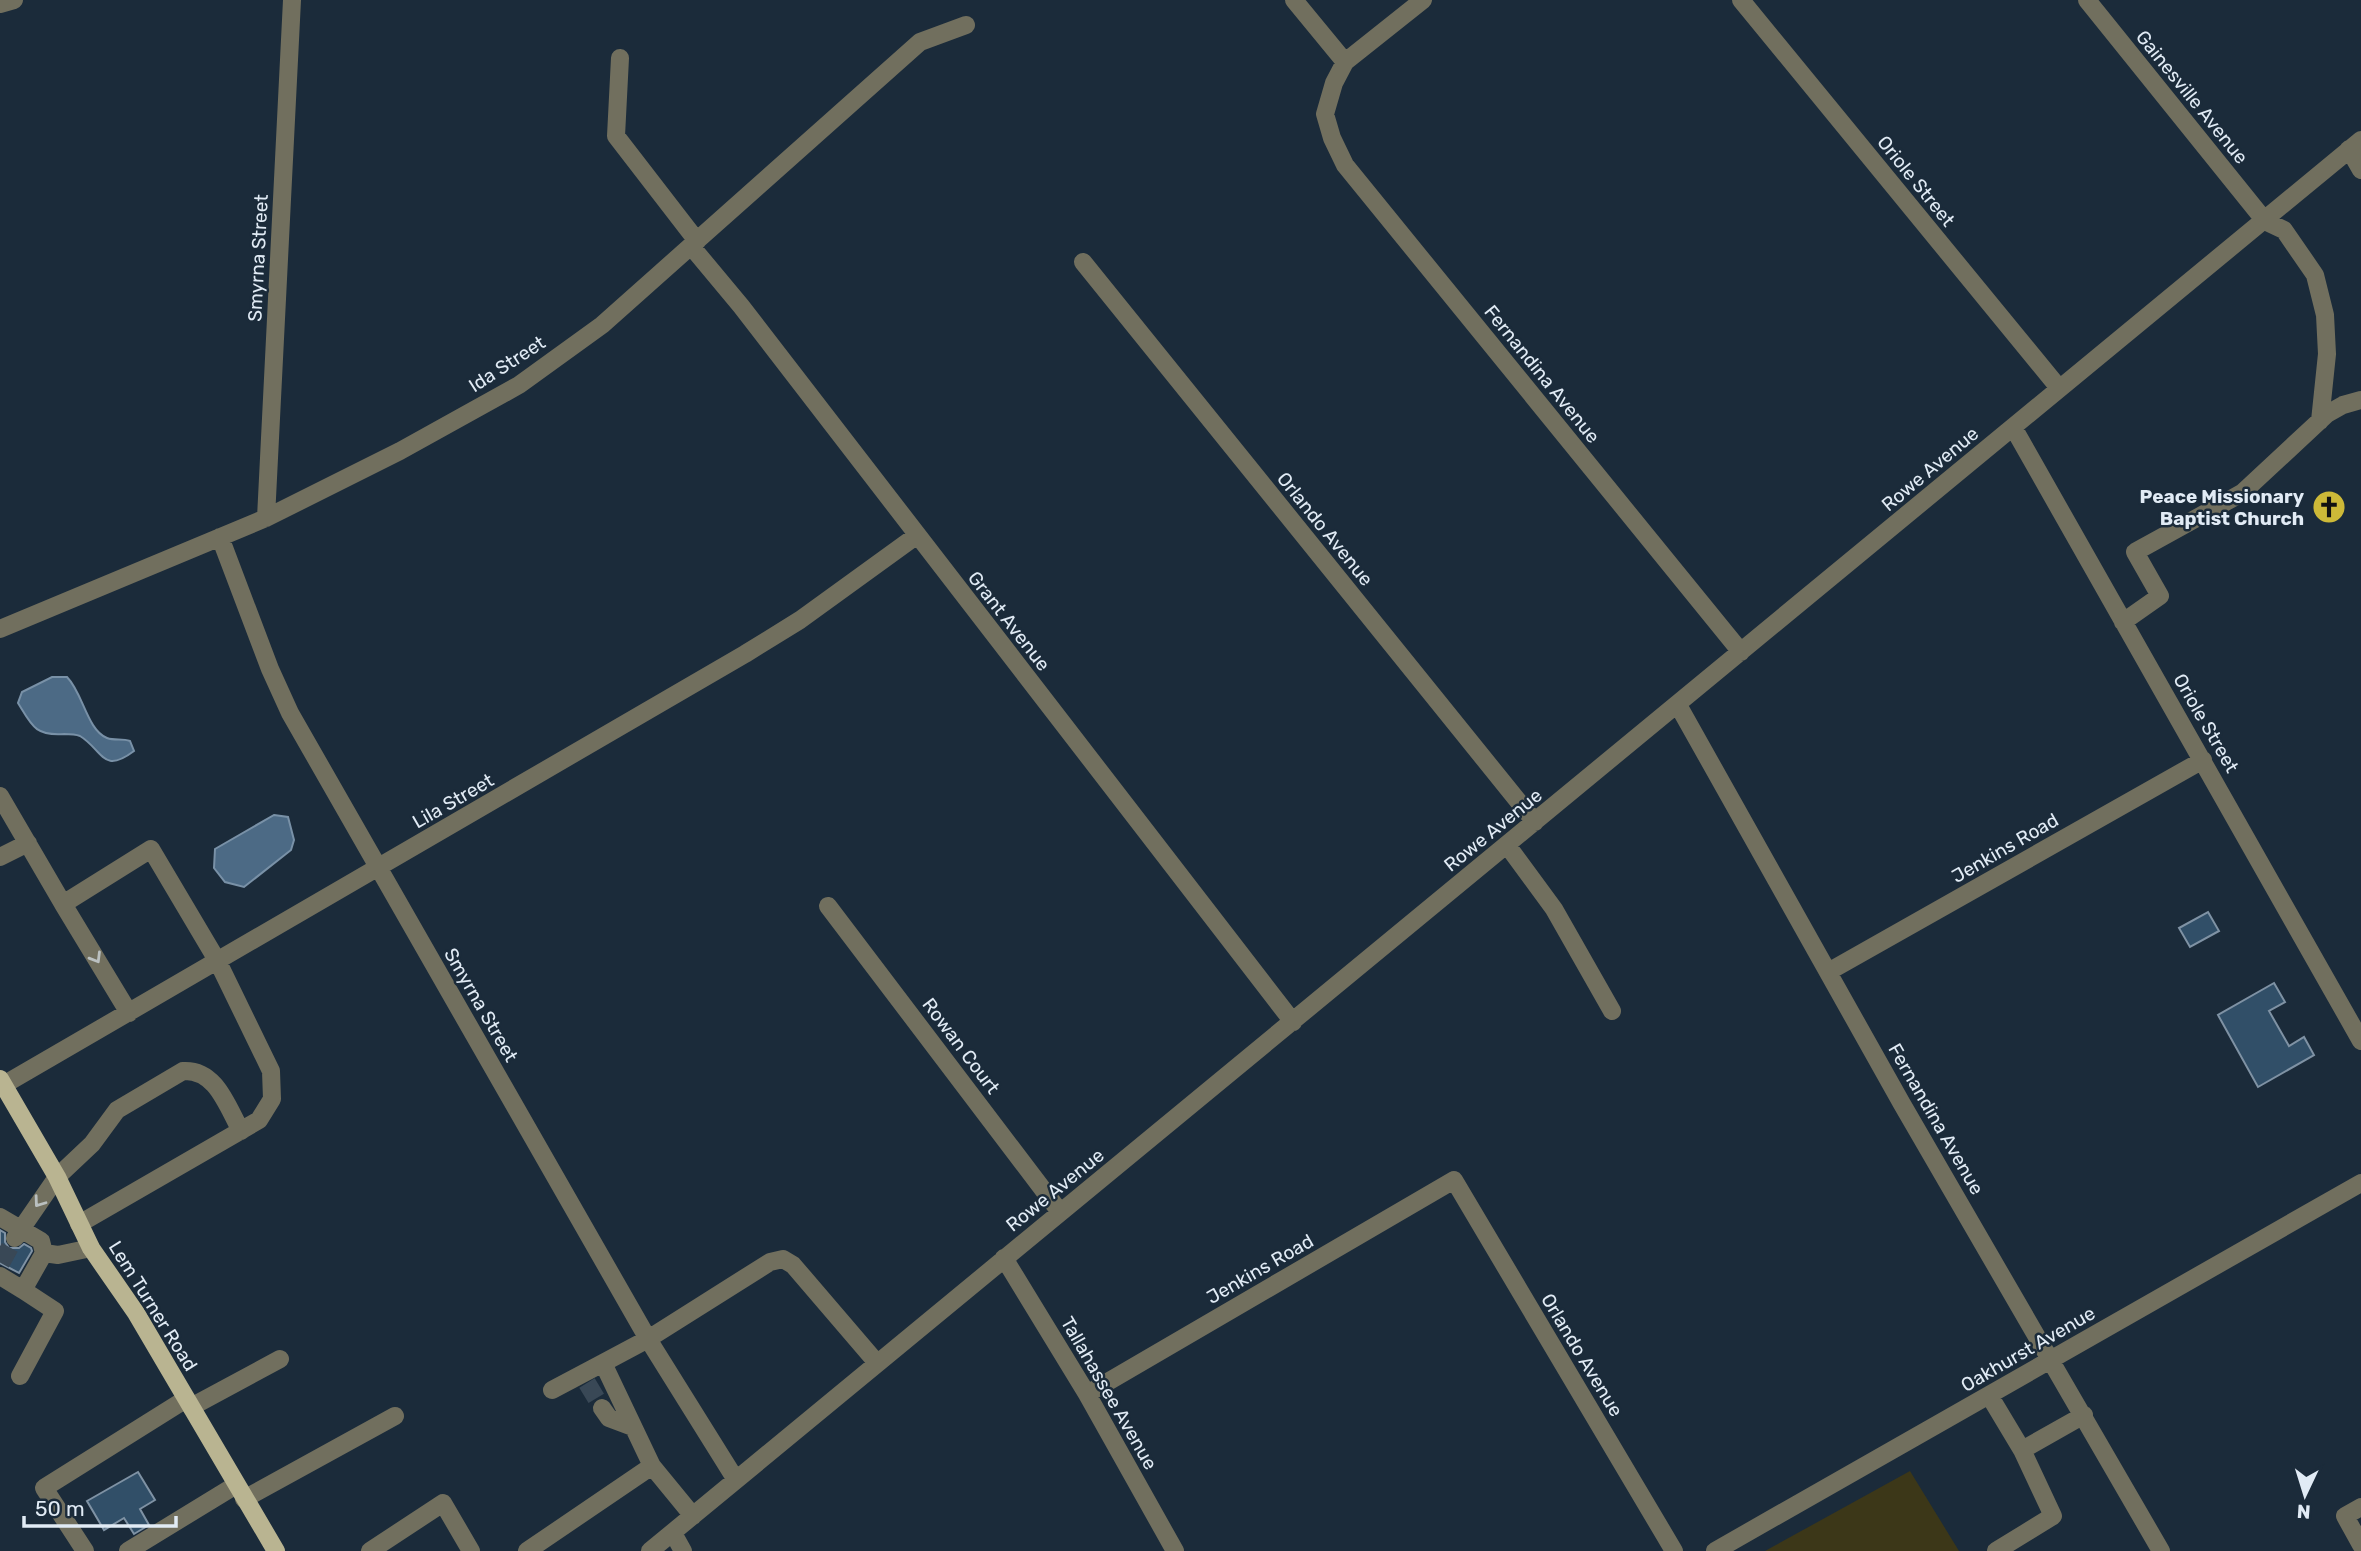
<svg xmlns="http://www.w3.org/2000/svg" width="2361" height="1551" font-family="Rubik,sans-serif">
<rect width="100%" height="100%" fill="#1b2b3a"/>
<path fill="#3c3718" d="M 1910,1471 L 1959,1551 L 1765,1551 Z"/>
<path fill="#4c6a85" stroke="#7991a7" stroke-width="2" d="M 52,677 L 67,677 C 83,693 87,730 107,738 C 115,741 122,738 130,741 L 134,751 C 102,775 103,750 80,736 C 75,734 69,734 64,734 C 35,736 32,726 18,703 L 22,692 Z
M 274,815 L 288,817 L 294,840 L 291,850 L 244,887 L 225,882 L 214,868 L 215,849 Z"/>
<path fill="#314f68" stroke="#7f92a4" stroke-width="2" d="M 2208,912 L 2219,931 L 2190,947 L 2179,928 Z
M 2274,983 L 2285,1002 L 2269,1011 L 2289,1046 L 2304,1037 L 2314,1055 L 2258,1087 L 2218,1015 Z
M 0,1230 L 5,1233 L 5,1242 L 9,1248 L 19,1248 L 24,1244 L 31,1248 L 32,1251 L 19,1273 L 0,1263 Z
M 138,1472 L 155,1500 L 140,1509 L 149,1525 L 134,1534 L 124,1518 L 104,1530 L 87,1501 Z"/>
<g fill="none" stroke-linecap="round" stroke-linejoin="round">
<path stroke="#394856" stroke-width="18" stroke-dasharray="18 9" stroke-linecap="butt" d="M 1,1263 L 15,1238
M 587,1383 L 602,1408"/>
<path stroke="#716f5e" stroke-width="18" d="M 1294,0 L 1345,62
M 1423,0 L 1345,62 L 1334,83 L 1325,114 L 1332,138 L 1345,165 L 1741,652
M 1741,0 L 2059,388
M 2087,0 L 2265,221 L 2284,230 L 2315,275 L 2325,315 L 2327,354 L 2320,421
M 0,4 L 14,0
M 620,58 L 616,136 L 697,241
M 2349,149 L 2361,170
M 691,246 L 741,306 L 1293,1022
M 1083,262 L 1535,822
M 2013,427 L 2361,1041
M 266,518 L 292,0
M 220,537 L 270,669 L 290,713 L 648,1339 L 736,1480
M 2123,622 L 2160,596 L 2135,552 L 2242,493 L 2327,414 L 2343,405 L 2361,400
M 0,629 L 266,518 L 400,451 L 519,385 L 602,325 L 920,42 L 966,25
M 1678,705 L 1902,1104 L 2161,1551
M 0,796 L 63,904 L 151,849 L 218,962 L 271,1071 L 272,1099 L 259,1120 L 79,1224
M 1507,845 L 1554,909 L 1612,1011
M 0,857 L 28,843
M 63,904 L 129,1013
M 828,906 L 1060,1212
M 1828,972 L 2203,760
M 0,1087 L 745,654 L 800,620 L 916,536
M 0,1217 L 41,1241 L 44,1253 L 23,1290 L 55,1311 L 20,1376
M 15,1238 L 57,1177 L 92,1144 L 117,1110 L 183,1071 C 216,1069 227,1106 241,1131
M 44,1253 L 58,1255 L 91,1248
M 1004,1258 L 1087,1394 L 1175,1551
M 0,1276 L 23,1290
M 552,1390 L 603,1363
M 1087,1394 L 1454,1180 L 1674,1551
M 1989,1395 L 2022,1450 L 2053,1516 L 1996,1551
M 191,1407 L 280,1359
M 602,1408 L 609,1418 L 633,1427
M 2022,1450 L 2084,1415
M 652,1466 L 603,1363 L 648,1339 L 770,1262 L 783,1259 L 793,1265 L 877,1363
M 244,1499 L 395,1416
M 2361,1507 L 2345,1516 L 2361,1545
M 673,1533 L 683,1551
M 85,1551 L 44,1488 L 186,1399
M 128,1551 L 236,1485
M 370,1551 L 443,1503 L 471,1551
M 527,1551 L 652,1466 L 693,1516
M 650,1551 L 2361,140
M 1715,1551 L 2361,1183"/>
<path stroke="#b9b491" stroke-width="18" d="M 0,1079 L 57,1177 L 91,1248 L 136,1313 L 276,1551"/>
</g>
<defs><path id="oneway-chevron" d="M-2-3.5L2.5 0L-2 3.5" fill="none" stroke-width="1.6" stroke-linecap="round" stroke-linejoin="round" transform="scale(1.75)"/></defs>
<g stroke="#bac0c0">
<use href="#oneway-chevron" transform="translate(96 958) rotate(59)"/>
<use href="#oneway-chevron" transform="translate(39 1202) rotate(126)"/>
</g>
<defs>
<symbol id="church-disc" viewBox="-11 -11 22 22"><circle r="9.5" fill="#cdb938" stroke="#1b2b3a"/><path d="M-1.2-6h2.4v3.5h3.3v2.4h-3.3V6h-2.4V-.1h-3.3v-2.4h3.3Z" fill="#111"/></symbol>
</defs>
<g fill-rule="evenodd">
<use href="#church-disc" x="2310" y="488" width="38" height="38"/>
</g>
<g text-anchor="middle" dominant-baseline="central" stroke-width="5" stroke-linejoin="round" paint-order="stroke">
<g font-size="19" fill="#e1ebf5" stroke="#1b2b3a">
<text transform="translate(2192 97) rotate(51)">Gainesville Avenue</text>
<text transform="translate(1916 181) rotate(51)">Oriole Street</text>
<text transform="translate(258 258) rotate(-87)">Smyrna Street</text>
<text transform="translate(507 364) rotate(-33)">Ida Street</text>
<text transform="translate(1542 374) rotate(51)">Fernandina Avenue</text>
<text transform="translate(1930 469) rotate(-40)">Rowe Avenue</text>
<text transform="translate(1325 529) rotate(51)">Orlando Avenue</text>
<text transform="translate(1009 621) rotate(52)">Grant Avenue</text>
<text transform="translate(2206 723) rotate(60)">Oriole Street</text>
<text transform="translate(453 801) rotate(-30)">Lila Street</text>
<text transform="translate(1493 830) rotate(-39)">Rowe Avenue</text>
<text transform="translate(2005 848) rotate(-30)">Jenkins Road</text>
<text transform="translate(481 1005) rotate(60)">Smyrna Street</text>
<text transform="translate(961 1046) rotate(53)">Rowan Court</text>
<text transform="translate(1936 1119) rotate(60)">Fernandina Avenue</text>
<text transform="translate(1055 1190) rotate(-39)">Rowe Avenue</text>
<text transform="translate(1260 1269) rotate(-30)">Jenkins Road</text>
<text transform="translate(153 1306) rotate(58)">Lem Turner Road</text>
<text transform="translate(2028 1349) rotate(-30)">Oakhurst Avenue</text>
<text transform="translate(1582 1355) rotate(59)">Orlando Avenue</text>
<text transform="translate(1109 1393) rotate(60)">Tallahassee Avenue</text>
</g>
<g font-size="19" font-weight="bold" fill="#e1ebf5" stroke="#1b2b3a" text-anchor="end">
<text x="2304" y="496">Peace Missionary<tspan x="2304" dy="22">Baptist Church</tspan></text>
</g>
</g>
<g transform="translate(2305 1495) rotate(184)" stroke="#1b2b3a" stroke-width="5" paint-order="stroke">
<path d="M0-5L12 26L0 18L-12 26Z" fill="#e1ebf5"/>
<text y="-10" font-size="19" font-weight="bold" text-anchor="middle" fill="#e1ebf5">N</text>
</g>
<path d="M24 1516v10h152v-10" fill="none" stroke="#e1ebf5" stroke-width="3.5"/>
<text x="35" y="1516" font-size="21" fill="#e1ebf5" stroke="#1b2b3a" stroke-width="5" paint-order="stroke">50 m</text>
</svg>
